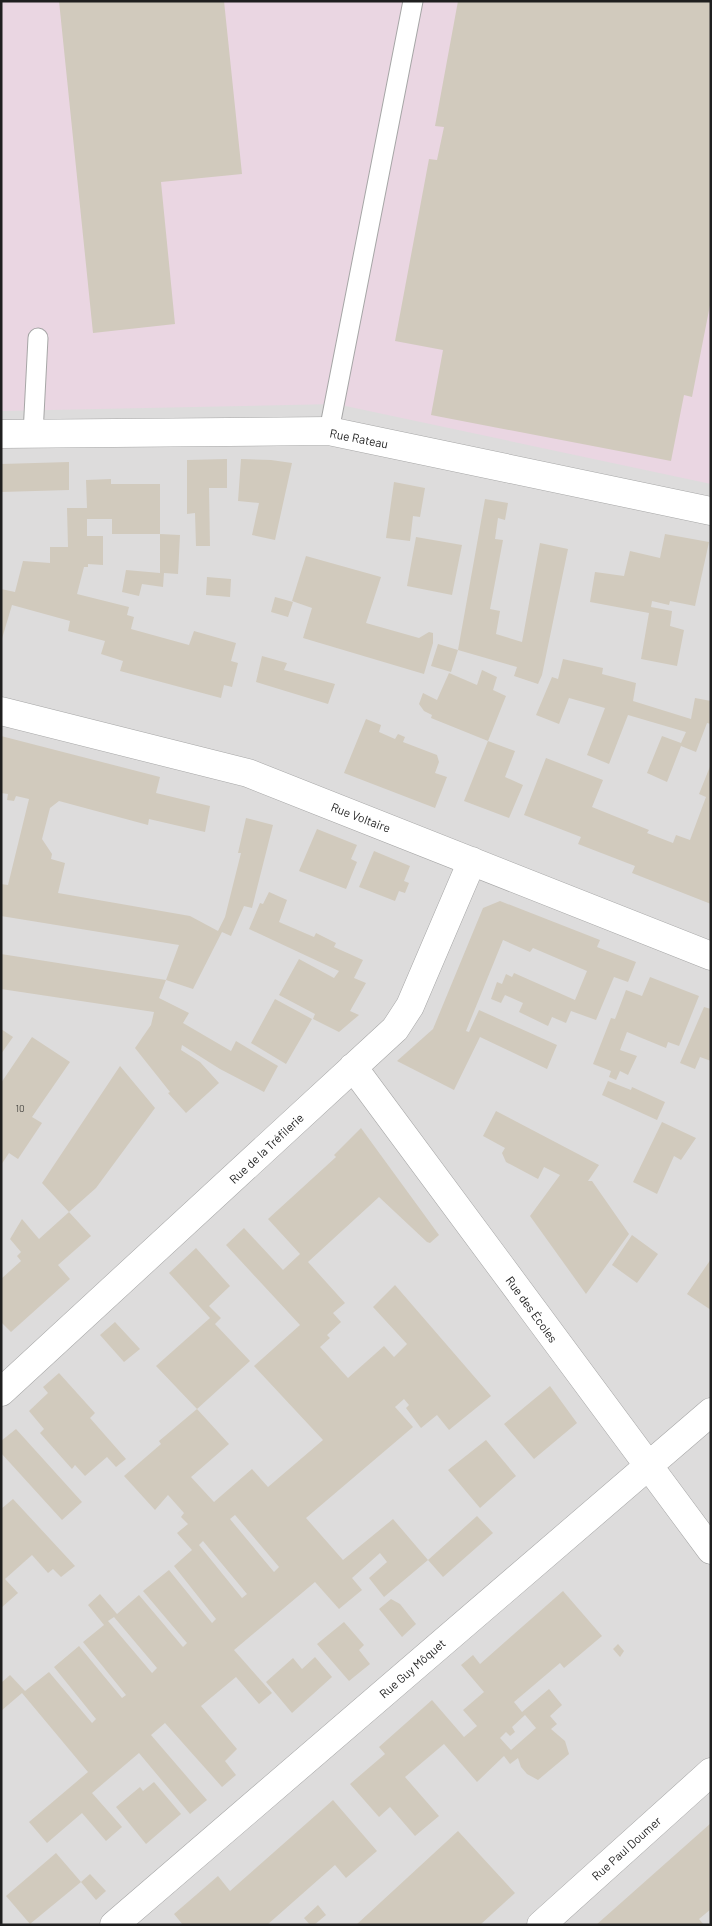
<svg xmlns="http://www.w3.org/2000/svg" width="712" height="1926" font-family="Barlow,sans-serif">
<rect width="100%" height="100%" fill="#f1efe4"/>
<path fill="#dddcdc" d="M 1,1 L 711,1 L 711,1925 L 1,1925 Z"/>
<path fill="#ead6e2" d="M 1,1 L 711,1 L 711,484 L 336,404 L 1,411 Z"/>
<path fill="#d1cabd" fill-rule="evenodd" d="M 59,1 L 224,1 L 242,174 L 161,182 L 175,324 L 93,333 Z
M 458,1 L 711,1 L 711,300 L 692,397 L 684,395 L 671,461 L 431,415 L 443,350 L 395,341 L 429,159 L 437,160 L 444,127 L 435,126 Z
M 227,459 L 227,488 L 209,488 L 210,546 L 196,546 L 195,513 L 187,514 L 187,460 Z
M 241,459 L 271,460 L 292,463 L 275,540 L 252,535 L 259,503 L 238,501 Z
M 69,462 L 69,490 L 1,492 L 1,464 Z
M 111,479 L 111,484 L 160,484 L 160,534 L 180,535 L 178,574 L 164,573 L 163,587 L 142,584 L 139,596 L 122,592 L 126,570 L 160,573 L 160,534 L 112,534 L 112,519 L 87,519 L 87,536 L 103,536 L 103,565 L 88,564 L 88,567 L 84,567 L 77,594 L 129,607 L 127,615 L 134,617 L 131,629 L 189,645 L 194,631 L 236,643 L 231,661 L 238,663 L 232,687 L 224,685 L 221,698 L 120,671 L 123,661 L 101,654 L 105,641 L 68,631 L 70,621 L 12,605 L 1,642 L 1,589 L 15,592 L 23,561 L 50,563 L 50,547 L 68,547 L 67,508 L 87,508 L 86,480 Z
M 394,482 L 425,488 L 420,517 L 413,516 L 410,541 L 386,538 Z
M 485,499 L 508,503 L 505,520 L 498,518 L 495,539 L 503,540 L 490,609 L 500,611 L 496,634 L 522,642 L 540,543 L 568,549 L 542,675 L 538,684 L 514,676 L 517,667 L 458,650 Z
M 665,534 L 709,542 L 695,606 L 670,601 L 669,605 L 652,601 L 651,607 L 672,611 L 670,626 L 684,630 L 677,666 L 641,659 L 649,613 L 590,602 L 595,572 L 624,576 L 630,551 L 660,558 Z
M 416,537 L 462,545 L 452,595 L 407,586 Z
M 306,556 L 381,577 L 366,623 L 419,638 L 429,632 L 433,633 L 433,643 L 424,674 L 303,638 L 312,608 L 292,601 Z
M 207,577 L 231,579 L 230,597 L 206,595 Z
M 275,597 L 293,602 L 288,617 L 271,612 Z
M 438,644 L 458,650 L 451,672 L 431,666 Z
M 262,656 L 287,663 L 284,670 L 335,684 L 328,704 L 256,682 Z
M 563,659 L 603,668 L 602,674 L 636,683 L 633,701 L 691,719 L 695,698 L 711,701 L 711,724 L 707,723 L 696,752 L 681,746 L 667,782 L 647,773 L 662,736 L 681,743 L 686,732 L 628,715 L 609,764 L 587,755 L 605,708 L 569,698 L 559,724 L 536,715 L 552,677 L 558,679 Z
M 482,670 L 497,677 L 493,690 L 506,696 L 488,741 L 431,718 L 432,715 L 424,711 L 419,704 L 423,693 L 437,700 L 449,673 L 477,685 Z
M 366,719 L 381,725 L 379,732 L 395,739 L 398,734 L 405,737 L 403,742 L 437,755 L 439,762 L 435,773 L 447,777 L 435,808 L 344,773 Z
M 1,736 L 160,777 L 156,793 L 210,806 L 205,832 L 149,819 L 148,825 L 59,801 L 50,808 L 42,839 L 52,854 L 51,859 L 65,863 L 58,893 L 190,916 L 218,931 L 225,917 L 241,853 L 238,853 L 246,818 L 273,825 L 252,908 L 244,906 L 231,936 L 222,932 L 193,989 L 166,980 L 159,998 L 189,1013 L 183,1023 L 231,1051 L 236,1041 L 278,1066 L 264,1092 L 220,1069 L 182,1045 L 181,1050 L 200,1062 L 219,1083 L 186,1113 L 168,1093 L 170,1092 L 135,1048 L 151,1025 L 154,1012 L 1,989 L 1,954 L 166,980 L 179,945 L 1,916 L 1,884 L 8,885 L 29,799 L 16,796 L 14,801 L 7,800 L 8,794 L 1,793 Z
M 488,741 L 515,751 L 505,777 L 523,785 L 509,818 L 464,801 Z
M 546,758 L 603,780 L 592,807 L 649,830 L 647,833 L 673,843 L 676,835 L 690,840 L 706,797 L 699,794 L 711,764 L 711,904 L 632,873 L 635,866 L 578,844 L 581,837 L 524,815 Z
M 317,829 L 357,845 L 351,859 L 357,862 L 346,889 L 299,871 Z
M 374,851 L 410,866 L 404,881 L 409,883 L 405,893 L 399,891 L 395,901 L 359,887 Z
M 269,892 L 287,900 L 279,922 L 314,937 L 316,933 L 336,943 L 334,947 L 363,960 L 354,978 L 366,983 L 350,1011 L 359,1015 L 339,1032 L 313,1019 L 315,1014 L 279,995 L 299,959 L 334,978 L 339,971 L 249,929 L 260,903 L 263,904 Z
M 500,901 L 600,940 L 597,947 L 636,962 L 628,982 L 614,977 L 596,1020 L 571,1011 L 566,1023 L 552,1017 L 548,1026 L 519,1012 L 523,1003 L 505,995 L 501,1003 L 491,999 L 497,982 L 502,984 L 506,974 L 512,977 L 514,973 L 575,1000 L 587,971 L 533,948 L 530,952 L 503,940 L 466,1031 L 469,1032 L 479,1010 L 557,1045 L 547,1069 L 480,1037 L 454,1090 L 397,1061 L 433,1029 L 483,908 Z
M 650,977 L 699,996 L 679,1046 L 668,1042 L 666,1048 L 627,1032 L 620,1050 L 637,1056 L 628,1075 L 620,1071 L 616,1080 L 609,1077 L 611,1071 L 593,1064 L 611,1018 L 615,1019 L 626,990 L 642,996 Z
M 275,999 L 312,1019 L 286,1064 L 251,1043 Z
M 704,1007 L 711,1009 L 711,1061 L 700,1057 L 695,1069 L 680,1063 Z
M 1,1029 L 13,1037 L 1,1054 Z
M 32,1037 L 70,1062 L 32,1117 L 42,1123 L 18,1159 L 9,1153 L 1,1165 L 1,1083 Z
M 120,1066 L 155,1108 L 96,1188 L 69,1212 L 42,1183 Z
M 608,1081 L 631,1090 L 632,1087 L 665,1102 L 657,1120 L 602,1095 Z
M 496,1111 L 599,1165 L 588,1181 L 592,1181 L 629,1234 L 586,1294 L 530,1216 L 560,1175 L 544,1167 L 538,1179 L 506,1162 L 502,1153 L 505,1148 L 483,1136 Z
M 662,1122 L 696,1138 L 681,1160 L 674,1156 L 657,1194 L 633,1182 Z
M 361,1128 L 439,1235 L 430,1243 L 427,1242 L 379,1197 L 308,1262 L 345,1303 L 333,1313 L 341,1322 L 327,1335 L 330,1338 L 320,1347 L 348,1378 L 384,1346 L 394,1357 L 407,1344 L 373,1307 L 395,1285 L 491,1396 L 449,1430 L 437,1415 L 421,1428 L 406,1408 L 409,1405 L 404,1399 L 395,1407 L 413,1427 L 306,1518 L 343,1560 L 393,1519 L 428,1560 L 384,1597 L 369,1578 L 387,1562 L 380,1553 L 352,1578 L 362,1590 L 339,1609 L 315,1582 L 234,1650 L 272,1693 L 259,1704 L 236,1677 L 201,1706 L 237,1749 L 225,1761 L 236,1775 L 222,1787 L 165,1723 L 151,1735 L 207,1800 L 190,1814 L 139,1753 L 92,1793 L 122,1827 L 106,1841 L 82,1813 L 47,1843 L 29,1822 L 88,1772 L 22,1693 L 1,1711 L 1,1683 L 10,1675 L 25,1691 L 49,1672 L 92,1723 L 96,1719 L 54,1667 L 79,1646 L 122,1698 L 126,1695 L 83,1642 L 104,1625 L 88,1605 L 100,1594 L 117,1614 L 139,1595 L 183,1647 L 187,1643 L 143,1591 L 169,1570 L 212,1623 L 216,1619 L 174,1566 L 192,1550 L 177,1533 L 188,1524 L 181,1517 L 184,1513 L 168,1495 L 155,1510 L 124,1476 L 161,1444 L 159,1441 L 197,1409 L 229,1444 L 191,1477 L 214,1502 L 252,1469 L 268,1487 L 323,1440 L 254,1366 L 300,1325 L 226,1245 L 244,1228 L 283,1270 L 300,1254 L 268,1219 L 336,1157 L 334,1155 ZM 235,1515 L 279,1567 L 274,1572 L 230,1519 ZM 203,1541 L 247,1594 L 242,1598 L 199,1545 ZM 114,1617 L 157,1668 L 152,1673 L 108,1621 Z
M 69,1212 L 91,1236 L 58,1265 L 70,1279 L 11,1332 L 1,1322 L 1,1279 L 21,1261 L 17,1256 L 21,1252 L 10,1239 L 22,1219 L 39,1239 Z
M 632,1235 L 658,1254 L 637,1283 L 612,1265 Z
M 196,1248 L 230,1286 L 209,1306 L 221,1318 L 215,1324 L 250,1361 L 197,1409 L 156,1366 L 210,1318 L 169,1273 Z
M 711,1259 L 711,1310 L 687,1294 Z
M 115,1322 L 140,1349 L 124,1362 L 100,1335 Z
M 59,1373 L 95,1413 L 90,1418 L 126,1459 L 116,1467 L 107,1457 L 85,1476 L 75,1465 L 72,1469 L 40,1433 L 44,1429 L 29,1411 L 48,1393 L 43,1387 Z
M 550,1386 L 577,1423 L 534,1459 L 504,1424 Z
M 16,1429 L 82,1502 L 62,1520 L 1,1453 L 1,1441 Z
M 486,1440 L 516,1476 L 480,1508 L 448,1470 Z
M 13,1499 L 75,1566 L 61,1577 L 53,1569 L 48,1573 L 32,1555 L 5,1579 L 18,1593 L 1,1608 L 1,1509 Z
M 477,1516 L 493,1533 L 443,1577 L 428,1560 Z
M 563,1591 L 602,1636 L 564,1668 L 560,1663 L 514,1702 L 522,1712 L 549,1689 L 562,1705 L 550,1716 L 557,1724 L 551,1729 L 565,1741 L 569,1754 L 538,1780 L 527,1774 L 521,1767 L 518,1758 L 510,1764 L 504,1756 L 477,1782 L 444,1744 L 405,1777 L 439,1816 L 415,1836 L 390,1807 L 379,1817 L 350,1784 L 385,1754 L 379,1747 L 432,1700 L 464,1737 L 477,1726 L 463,1710 L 484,1692 L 461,1665 L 473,1655 L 480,1664 ZM 525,1715 L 536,1728 L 511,1750 L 500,1738 L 506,1732 L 510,1736 L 515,1732 L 512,1727 Z
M 391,1599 L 400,1604 L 416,1624 L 402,1637 L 379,1609 Z
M 344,1622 L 364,1645 L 359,1650 L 370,1664 L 349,1681 L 317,1644 Z
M 618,1644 L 624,1651 L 620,1657 L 613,1649 Z
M 315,1657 L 332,1677 L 292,1713 L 266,1682 L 293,1658 L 302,1669 Z
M 154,1782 L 181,1814 L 146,1844 L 116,1807 L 140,1787 L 143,1791 Z
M 333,1800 L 377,1851 L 346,1878 L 335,1865 L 267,1925 L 183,1925 L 174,1914 L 218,1876 L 230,1891 Z
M 711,1823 L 711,1909 L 699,1919 L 704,1925 L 596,1925 Z
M 458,1831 L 515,1893 L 480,1925 L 356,1925 Z
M 56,1853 L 81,1882 L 30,1924 L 6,1896 Z
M 90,1874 L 106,1891 L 96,1900 L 81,1882 Z
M 318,1905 L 326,1915 L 314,1925 L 310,1925 L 304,1918 Z"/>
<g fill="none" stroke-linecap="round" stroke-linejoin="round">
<defs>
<path id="service" d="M 329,431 L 413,1
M 33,434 L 38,338"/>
<path id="pedestrian" d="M 541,1925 L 711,1772"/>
<path id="minor" d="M 1,711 L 248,773 L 711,956
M 353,1067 L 711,1550
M 1,1392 L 395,1029 L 410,1006 L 472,861
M 114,1925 L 711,1412"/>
<path id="tertiary" d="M 1,434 L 329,431 L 711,511"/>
</defs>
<use href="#service" stroke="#a6a6a6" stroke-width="21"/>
<use href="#pedestrian" stroke="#a6a6a6" stroke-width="29"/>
<use href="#minor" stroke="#a6a6a6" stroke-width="29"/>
<use href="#tertiary" stroke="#a6a6a6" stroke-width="29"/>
<use href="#service" stroke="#fff" stroke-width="19"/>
<use href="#pedestrian" stroke="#fff" stroke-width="28"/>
<use href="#minor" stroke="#fff" stroke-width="28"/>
<use href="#tertiary" stroke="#fff" stroke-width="28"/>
</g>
<g text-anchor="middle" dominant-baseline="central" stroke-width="4" stroke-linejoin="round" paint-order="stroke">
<g font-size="10" fill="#4c4a46">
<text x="20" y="1108">10</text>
</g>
<g font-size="12" fill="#1f1f1f" stroke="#fff">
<text transform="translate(359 438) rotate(11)">Rue Rateau</text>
<text transform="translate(361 817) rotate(21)">Rue Voltaire</text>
<text transform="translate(266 1148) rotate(-43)">Rue de la Tréfilerie</text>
<text transform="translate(532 1309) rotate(54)">Rue des Écoles</text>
<text transform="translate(412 1668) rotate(-41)">Rue Guy Môquet</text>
<text transform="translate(626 1848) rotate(-42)">Rue Paul Doumer</text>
</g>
</g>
<rect width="712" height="1926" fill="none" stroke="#1f1f1f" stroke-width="5"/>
</svg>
